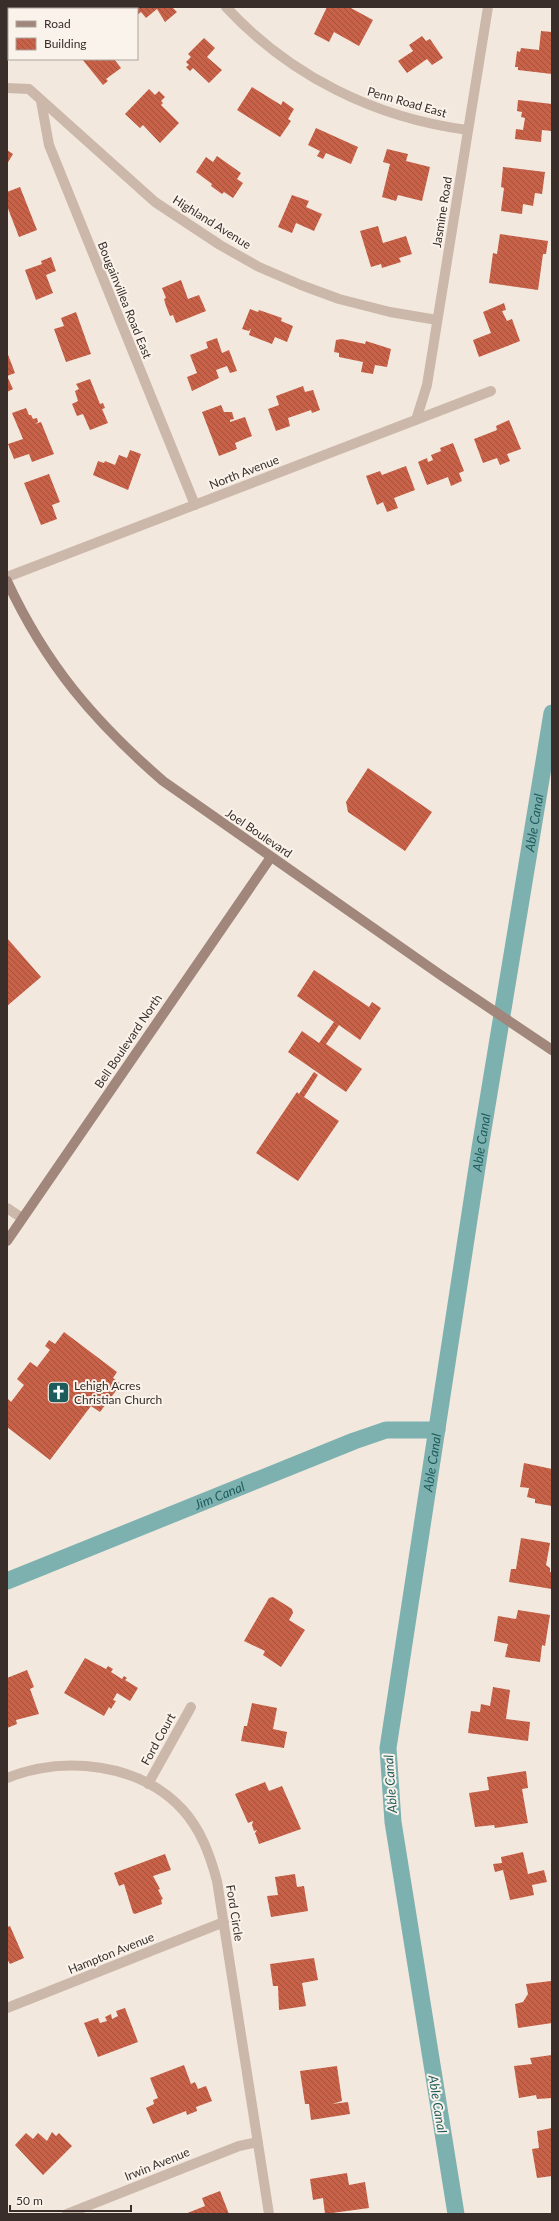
<svg xmlns="http://www.w3.org/2000/svg" width="559" height="2221" font-family="Lato,sans-serif">
<defs>
<pattern id="building-back-hatch" width="6" height="6" patternUnits="userSpaceOnUse"><rect width="6" height="6" fill="#c76148"/><path d="M-1 5l2 2M0 0l6 6M5-1l2 2" fill="none" stroke="#a3503c"/></pattern>
</defs>
<rect width="100%" height="100%" fill="#f3e8de"/>
<g fill="none" stroke-linecap="round" stroke-linejoin="round">
<g stroke="#7db1b0" stroke-width="17">
<path id="s1" d="M 7,1581 L 354,1441 L 386,1430 L 437,1430"/>
<path id="s2" d="M 456,2214 L 393,1822 L 388,1748 L 480,1148 L 552,713"/>
</g>
</g>
<path fill="url(#building-back-hatch)" d="M 7,7 L 34,7 L 34,9 L 9,9 L 9,43 L 7,44 Z
M 118,7 L 172,7 L 177,12 L 165,22 L 157,9 L 146,18 L 141,12 L 137,15 L 137,9 L 119,9 Z
M 327,7 L 349,7 L 373,20 L 359,46 L 334,32 L 329,42 L 314,34 Z
M 541,31 L 552,32 L 552,74 L 518,70 L 518,67 L 515,67 L 517,51 L 520,52 L 521,48 L 539,50 Z
M 422,36 L 426,41 L 430,39 L 443,58 L 432,65 L 427,59 L 407,73 L 398,61 L 413,51 L 409,45 Z
M 204,38 L 215,48 L 207,57 L 222,70 L 209,83 L 193,68 L 190,71 L 186,67 L 189,65 L 186,62 L 191,57 L 188,54 Z
M 82,59 L 114,59 L 121,68 L 106,79 L 108,81 L 103,85 Z
M 252,87 L 281,105 L 283,101 L 294,109 L 288,119 L 291,121 L 280,137 L 237,110 Z
M 149,89 L 155,95 L 159,91 L 165,97 L 161,101 L 163,103 L 161,105 L 179,123 L 160,143 L 143,125 L 140,128 L 125,114 Z
M 518,100 L 552,104 L 551,131 L 542,130 L 541,142 L 515,139 L 516,129 L 523,130 L 525,118 L 521,117 L 522,112 L 517,111 Z
M 316,128 L 358,147 L 351,164 L 326,153 L 323,159 L 317,156 L 320,151 L 308,145 Z
M 387,149 L 408,154 L 406,161 L 430,167 L 422,201 L 398,195 L 396,201 L 382,197 L 390,164 L 383,162 Z
M 7,150 L 13,154 L 7,164 Z
M 217,156 L 241,173 L 237,179 L 243,183 L 233,198 L 224,192 L 222,194 L 211,186 L 212,184 L 196,172 L 206,157 L 213,162 Z
M 503,167 L 545,172 L 542,194 L 535,193 L 533,206 L 523,204 L 522,214 L 501,211 L 504,188 L 501,187 Z
M 20,187 L 37,230 L 19,237 L 7,206 L 7,192 Z
M 292,195 L 309,201 L 306,207 L 322,214 L 314,231 L 296,223 L 292,233 L 278,227 Z
M 378,226 L 383,243 L 406,236 L 412,254 L 399,258 L 401,262 L 382,268 L 381,264 L 371,267 L 360,231 Z
M 500,234 L 548,241 L 546,254 L 543,254 L 538,290 L 489,283 L 493,253 L 497,254 Z
M 51,257 L 56,271 L 46,275 L 53,293 L 36,300 L 25,270 L 42,264 L 41,261 Z
M 181,280 L 188,299 L 199,295 L 206,311 L 176,323 L 173,315 L 170,316 L 166,306 L 164,299 L 166,298 L 162,288 Z
M 504,303 L 506,310 L 502,311 L 507,321 L 512,319 L 520,341 L 479,357 L 473,340 L 491,333 L 483,312 Z
M 250,309 L 258,312 L 259,310 L 282,318 L 281,321 L 293,326 L 287,342 L 275,337 L 272,344 L 249,335 L 251,328 L 249,331 L 242,329 Z
M 76,312 L 91,354 L 66,362 L 54,329 L 64,326 L 61,318 Z
M 217,338 L 222,353 L 229,350 L 237,371 L 230,373 L 227,366 L 216,370 L 219,378 L 192,391 L 187,377 L 197,373 L 190,355 L 208,348 L 206,342 Z
M 342,339 L 365,344 L 366,341 L 391,349 L 387,367 L 375,365 L 373,374 L 361,372 L 363,362 L 339,357 L 339,353 L 334,352 L 336,340 Z
M 7,352 L 15,373 L 7,376 L 13,389 L 7,392 Z
M 90,379 L 100,404 L 103,403 L 105,408 L 102,409 L 108,423 L 90,430 L 83,414 L 77,416 L 72,404 L 78,401 L 75,391 L 79,389 L 76,384 Z
M 303,386 L 305,392 L 313,390 L 320,410 L 312,413 L 311,410 L 288,418 L 290,426 L 276,431 L 268,409 L 279,405 L 276,396 Z
M 221,405 L 224,412 L 232,412 L 234,419 L 230,420 L 230,422 L 245,417 L 252,436 L 235,443 L 237,449 L 219,456 L 202,412 Z
M 26,408 L 29,415 L 31,415 L 33,419 L 37,418 L 38,422 L 35,424 L 41,422 L 54,454 L 32,462 L 29,454 L 14,459 L 8,444 L 23,439 L 12,413 Z
M 509,420 L 521,449 L 507,454 L 510,461 L 500,465 L 497,458 L 483,463 L 474,439 L 497,430 L 496,426 Z
M 453,443 L 464,471 L 459,473 L 462,481 L 451,486 L 448,477 L 427,485 L 418,462 L 427,458 L 428,462 L 433,460 L 431,455 L 441,451 L 440,448 Z
M 130,450 L 141,454 L 128,490 L 93,475 L 98,461 L 104,463 L 105,461 L 115,465 L 119,455 L 127,458 Z
M 406,466 L 415,490 L 394,498 L 398,508 L 387,512 L 383,502 L 377,505 L 366,476 L 380,471 L 382,475 Z
M 49,474 L 60,502 L 52,505 L 57,519 L 41,525 L 24,483 Z
M 368,768 L 432,812 L 405,851 L 348,812 L 346,802 Z
M 7,938 L 41,977 L 7,1006 Z
M 314,970 L 369,1007 L 372,1002 L 381,1008 L 360,1040 L 339,1025 L 326,1044 L 362,1069 L 346,1092 L 288,1052 L 302,1031 L 319,1043 L 334,1022 L 297,996 Z
M 314,1072 L 318,1075 L 304,1097 L 339,1121 L 298,1181 L 256,1153 L 297,1092 L 299,1094 Z
M 64,1332 L 117,1372 L 113,1378 L 121,1384 L 100,1412 L 91,1406 L 50,1460 L 7,1427 L 7,1398 L 11,1402 L 24,1385 L 17,1379 L 30,1362 L 37,1367 L 50,1350 L 45,1346 L 49,1340 L 55,1344 Z
M 524,1463 L 552,1469 L 552,1506 L 535,1503 L 535,1499 L 527,1497 L 529,1488 L 520,1487 Z
M 521,1538 L 550,1543 L 546,1565 L 550,1568 L 550,1572 L 552,1572 L 552,1589 L 509,1582 L 511,1569 L 516,1569 Z
M 273,1597 L 292,1609 L 293,1613 L 289,1620 L 305,1630 L 281,1667 L 263,1655 L 265,1651 L 244,1641 L 269,1598 Z
M 518,1610 L 550,1615 L 545,1646 L 542,1645 L 540,1662 L 505,1657 L 508,1644 L 494,1641 L 498,1616 L 516,1619 Z
M 85,1658 L 106,1669 L 108,1666 L 113,1669 L 111,1672 L 122,1679 L 124,1676 L 127,1678 L 125,1680 L 138,1688 L 130,1701 L 117,1693 L 113,1700 L 116,1701 L 111,1709 L 109,1707 L 104,1716 L 64,1693 Z
M 27,1670 L 34,1687 L 30,1689 L 39,1714 L 16,1720 L 17,1724 L 7,1728 L 7,1678 Z
M 493,1687 L 510,1690 L 506,1719 L 530,1722 L 528,1741 L 468,1733 L 471,1711 L 480,1712 L 481,1704 L 490,1706 Z
M 252,1703 L 277,1708 L 273,1729 L 287,1732 L 284,1748 L 241,1741 L 244,1726 L 247,1726 Z
M 526,1771 L 528,1788 L 522,1789 L 528,1823 L 495,1828 L 494,1825 L 475,1827 L 469,1793 L 489,1790 L 487,1777 Z
M 265,1782 L 269,1791 L 282,1786 L 301,1829 L 259,1844 L 255,1833 L 257,1830 L 254,1831 L 252,1825 L 253,1821 L 248,1823 L 235,1794 Z
M 523,1852 L 528,1874 L 544,1870 L 547,1882 L 532,1885 L 534,1895 L 510,1900 L 503,1870 L 495,1872 L 493,1864 L 502,1863 L 501,1857 Z
M 165,1854 L 171,1870 L 153,1876 L 160,1889 L 158,1890 L 163,1899 L 161,1900 L 162,1904 L 135,1914 L 133,1913 L 124,1884 L 119,1886 L 114,1873 Z
M 295,1874 L 297,1887 L 304,1886 L 308,1911 L 271,1917 L 267,1896 L 278,1895 L 275,1877 Z
M 10,1926 L 24,1958 L 10,1964 L 7,1959 L 7,1927 Z
M 314,1958 L 318,1980 L 302,1983 L 306,2006 L 279,2010 L 278,1986 L 273,1986 L 270,1964 Z
M 551,1981 L 552,2023 L 518,2028 L 515,2004 L 523,2002 L 528,1994 L 526,1984 Z
M 125,2008 L 138,2042 L 98,2057 L 84,2023 L 98,2018 L 100,2023 L 107,2021 L 105,2017 L 111,2014 L 112,2019 L 118,2016 L 116,2011 Z
M 552,2055 L 552,2098 L 537,2099 L 536,2095 L 519,2098 L 514,2066 L 532,2064 L 530,2058 Z
M 184,2065 L 191,2084 L 195,2082 L 198,2089 L 206,2086 L 212,2101 L 196,2107 L 197,2111 L 187,2115 L 186,2111 L 153,2124 L 146,2108 L 154,2104 L 153,2100 L 158,2098 L 150,2078 Z
M 337,2066 L 342,2101 L 332,2104 L 348,2102 L 350,2114 L 311,2120 L 309,2104 L 305,2104 L 300,2071 Z
M 552,2128 L 552,2176 L 537,2178 L 532,2149 L 539,2148 L 537,2131 Z
M 52,2132 L 56,2136 L 59,2133 L 72,2146 L 43,2175 L 15,2145 L 26,2133 L 33,2139 L 38,2133 L 47,2141 Z
M 347,2173 L 349,2185 L 365,2182 L 369,2208 L 325,2214 L 323,2198 L 313,2200 L 310,2179 Z
M 220,2191 L 229,2214 L 185,2214 L 205,2206 L 202,2198 Z"/>
<g fill="none" stroke-linecap="round" stroke-linejoin="round">
<path stroke="#ccb8aa" stroke-width="10" d="M 226,7 C 290,76 375,118 468,130
M 7,88 L 29,89 L 155,202 L 220,245 L 259,267 L 301,285 L 339,299 L 390,312 L 437,320
M 41,101 L 49,145 L 195,505
M 416,420 L 427,385 L 488,7
M 7,577 L 491,391
M 7,1208 L 22,1218
M 7,1778 C 64,1755 140,1763 183,1810 C 201,1830 210,1855 217,1881 L 269,2214
M 148,1784 L 191,1707
M 7,2008 L 224,1922
M 67,2214 L 239,2146 L 258,2142"/>
<path stroke="#a0867b" stroke-width="10" d="M 7,581 C 46,665 94,721 163,781 L 442,976 L 552,1050
M 7,1241 L 271,857"/>
</g>
<defs>
<symbol id="church-square" viewBox="-11 -11 22 22"><rect x="-9" y="-9" width="18" height="18" rx="4" fill="#1e5b5b" stroke="#faf3eb"/><path d="M-1.2-6h2.4v3.5h3.3v2.4h-3.3V6h-2.4V-.1h-3.3v-2.4h3.3Z" fill="#fff"/></symbol>
</defs>
<g fill-rule="evenodd">
<use href="#church-square" x="46" y="1380" width="25" height="25"/>
</g>
<g text-anchor="middle" dominant-baseline="central" stroke-width="4" stroke-linejoin="round" paint-order="stroke">
<g font-size="12" fill="#392e2a" stroke="#faf3eb">
<text transform="translate(407 102) rotate(16)">Penn Road East</text>
<text transform="translate(442 212) rotate(-81)">Jasmine Road</text>
<text transform="translate(212 222) rotate(32)">Highland Avenue</text>
<text transform="translate(125 300) rotate(68)">Bougainvillea Road East</text>
<text transform="translate(244 472) rotate(-21)">North Avenue</text>
<text transform="translate(259 833) rotate(34)">Joel Boulevard</text>
<text transform="translate(128 1041) rotate(-56)">Bell Boulevard North</text>
<text transform="translate(158 1739) rotate(-61)">Ford Court</text>
<text transform="translate(235 1913) rotate(81)">Ford Circle</text>
<text transform="translate(111 1953) rotate(-22)">Hampton Avenue</text>
<text transform="translate(157 2164) rotate(-22)">Irwin Avenue</text>
</g>
<g font-size="12" fill="#392e2a" stroke="#faf3eb" text-anchor="start">
<text x="74" y="1385">Lehigh Acres<tspan x="74" dy="14">Christian Church</tspan></text>
</g>
<g font-size="13" font-style="italic" fill="#1e5b5b" stroke="#faf3eb">
<text stroke="none"><textPath href="#s2" startOffset="1408">Able Canal</textPath></text>
<text stroke="none"><textPath href="#s2" startOffset="1084">Able Canal</textPath></text>
<text stroke="none"><textPath href="#s2" startOffset="760">Able Canal</textPath></text>
<text stroke="none"><textPath href="#s1" startOffset="229">Jim Canal</textPath></text>
<text transform="translate(390 1784) rotate(-94)">Able Canal</text>
<text transform="translate(438 2104) rotate(81)">Able Canal</text>
</g>
</g>
<rect width="559" height="2221" fill="none" stroke="#392e2a" stroke-width="16"/>
<rect x="8" y="8" width="130" height="52" fill="#faf3eb" stroke="#ada49e"/>
<rect x="16" y="21" width="20" height="6" fill="#a0867b" stroke="#ada49e"/>
<text x="44" y="28" font-size="12" fill="#392e2a">Road</text>
<rect x="16" y="38" width="20" height="12" fill="url(#building-back-hatch)" stroke="#ada49e"/>
<text x="44" y="48" font-size="12" fill="#392e2a">Building</text>
<path d="M10 2205v6h121v-6" fill="none" stroke="#392e2a" stroke-width="2"/>
<text x="16" y="2205" font-size="12" fill="#392e2a" stroke="#faf3eb" stroke-width="3" paint-order="stroke">50 m</text>
</svg>
